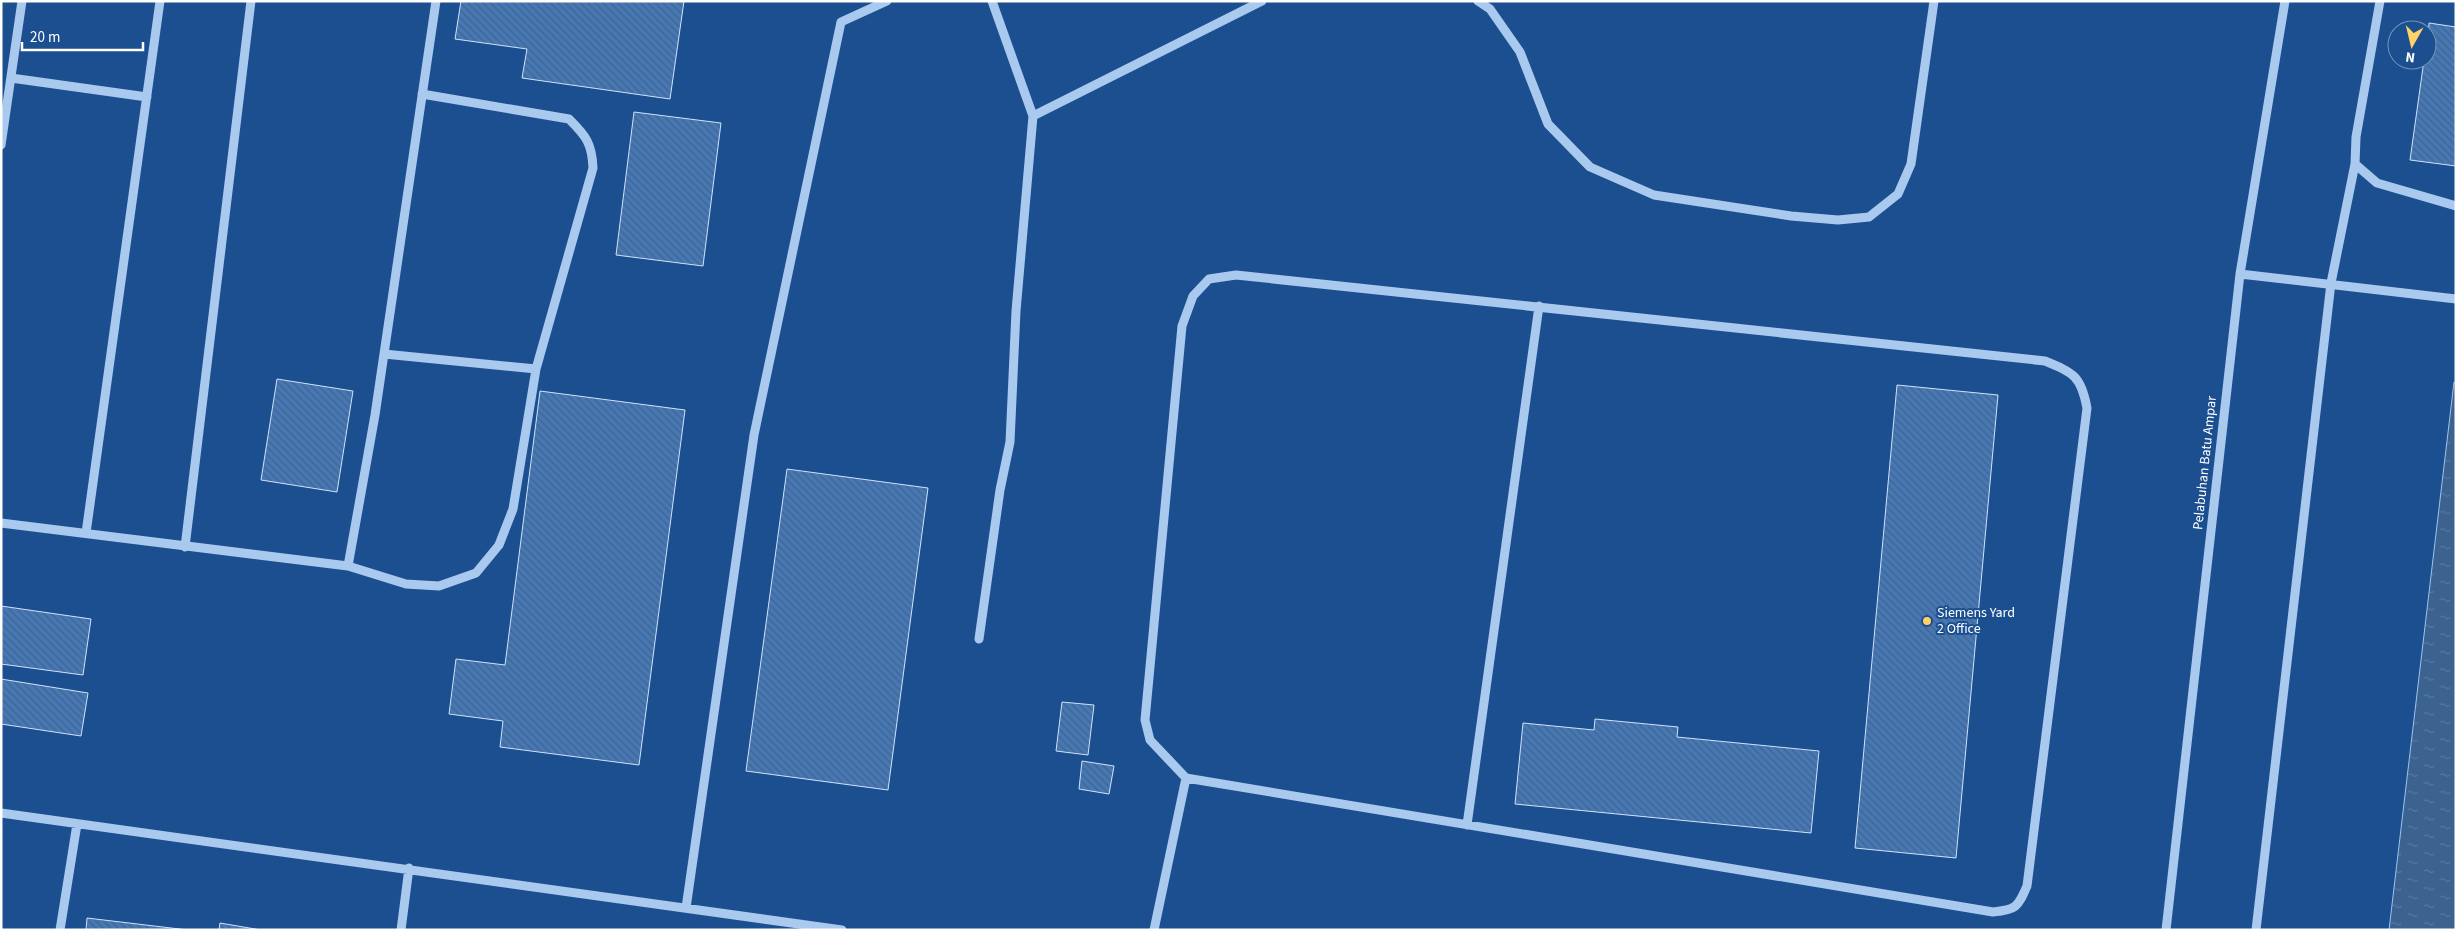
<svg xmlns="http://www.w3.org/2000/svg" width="2457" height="931" font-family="'Source Sans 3',sans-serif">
<defs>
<pattern id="water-ripples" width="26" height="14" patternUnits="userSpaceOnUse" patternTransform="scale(1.25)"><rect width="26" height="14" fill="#3c6290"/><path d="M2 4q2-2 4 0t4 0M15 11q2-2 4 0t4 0" fill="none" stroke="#597aa1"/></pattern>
<pattern id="building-back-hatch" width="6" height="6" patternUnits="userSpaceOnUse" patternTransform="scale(1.25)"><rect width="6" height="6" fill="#4478b7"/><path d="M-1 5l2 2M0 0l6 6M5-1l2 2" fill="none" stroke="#486282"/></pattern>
</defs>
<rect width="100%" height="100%" fill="#1b4f8f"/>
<path fill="url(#water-ripples)" stroke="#9cc4f0" d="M 2454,382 L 2456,383 L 2456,930 L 2389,930 Z"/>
<path fill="url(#building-back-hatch)" stroke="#cfe3fa" d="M 461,1 L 684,1 L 670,99 L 522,78 L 527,49 L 455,39 Z
M 2429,23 L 2456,27 L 2456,166 L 2410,160 L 2424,60 L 2427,60 Z
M 634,112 L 721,123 L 703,266 L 616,255 Z
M 277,379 L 353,391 L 337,492 L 261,480 Z
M 1897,385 L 1998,395 L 1956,858 L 1855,848 Z
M 540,391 L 685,410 L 639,765 L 500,747 L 503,721 L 449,714 L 456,659 L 505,665 Z
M 787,469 L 928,488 L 888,790 L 746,771 Z
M 1,606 L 91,619 L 83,675 L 1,664 Z
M 1,679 L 88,693 L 81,736 L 1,724 Z
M 1062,702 L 1094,705 L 1088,755 L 1056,751 Z
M 1595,719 L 1678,727 L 1677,737 L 1819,751 L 1811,833 L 1515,804 L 1523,723 L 1594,730 Z
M 1082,761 L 1114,766 L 1109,794 L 1079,789 Z
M 87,918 L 188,930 L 86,930 Z
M 220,923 L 261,930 L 219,930 Z"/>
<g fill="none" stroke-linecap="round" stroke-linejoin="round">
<path stroke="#a9c9ee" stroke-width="9" d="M 1478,1 L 1490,9 L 1520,52 L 1548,124 L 1590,167 L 1654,195 L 1791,216 L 1838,220 L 1869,217 L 1898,194 L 1911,164 L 1934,1
M 2380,1 L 2356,137 L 2355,164 L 2377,183 L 2456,206
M 11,78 L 147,97
M 1033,116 L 1262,1
M 1,145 L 22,1
M 2240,274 L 2456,299
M 384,354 L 536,369
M 1,523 L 348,566 L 375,415 L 436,1
M 86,533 L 160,1
M 185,547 L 251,1
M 348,566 L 406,584 L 439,586 L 476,573 L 499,545 L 513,509 L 536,369 L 593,168 C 592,143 586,136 569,119 L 422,94
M 979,639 L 1000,490 L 1010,442 L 1016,311 L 1033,116 L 992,1
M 1,813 L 842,930
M 1467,825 L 1539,306
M 686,908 L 754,435 L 841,22 L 887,1
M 60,930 L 77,824
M 401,930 L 409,868
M 1154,930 L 1186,778 L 1993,912 C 2016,910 2018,907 2027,886 L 2087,408 C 2081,376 2074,373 2045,361 L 1236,275 L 1209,279 L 1193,296 L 1182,326 L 1145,720 L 1150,740 L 1186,778
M 2166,930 L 2240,274 L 2285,1
M 2256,930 L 2331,283 L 2355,164"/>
</g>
<circle fill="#ffd166" stroke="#1b4f8f" stroke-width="2" cx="1927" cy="621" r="5"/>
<g text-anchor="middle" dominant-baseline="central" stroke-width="4" stroke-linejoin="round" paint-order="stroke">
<g font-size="14" fill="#fff" stroke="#1b4f8f">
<text transform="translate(2205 463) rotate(-84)">Pelabuhan Batu Ampar</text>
</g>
<g font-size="14" fill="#fff" stroke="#1b4f8f" text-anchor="start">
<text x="1937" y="613">Siemens Yard<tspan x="1937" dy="16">2 Office</tspan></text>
</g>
</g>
<rect width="2457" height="931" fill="none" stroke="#ffffff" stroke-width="5"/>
<g transform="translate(2412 45) rotate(188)"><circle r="24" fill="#1b4f8f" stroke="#7695bc"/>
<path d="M0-4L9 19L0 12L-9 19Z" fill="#ffd166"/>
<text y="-8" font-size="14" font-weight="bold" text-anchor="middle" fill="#ffffff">N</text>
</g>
<path d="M22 42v8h121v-8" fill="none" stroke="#ffffff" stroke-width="2.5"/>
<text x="30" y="42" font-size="15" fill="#ffffff" stroke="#1b4f8f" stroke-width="4" paint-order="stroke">20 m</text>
</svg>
